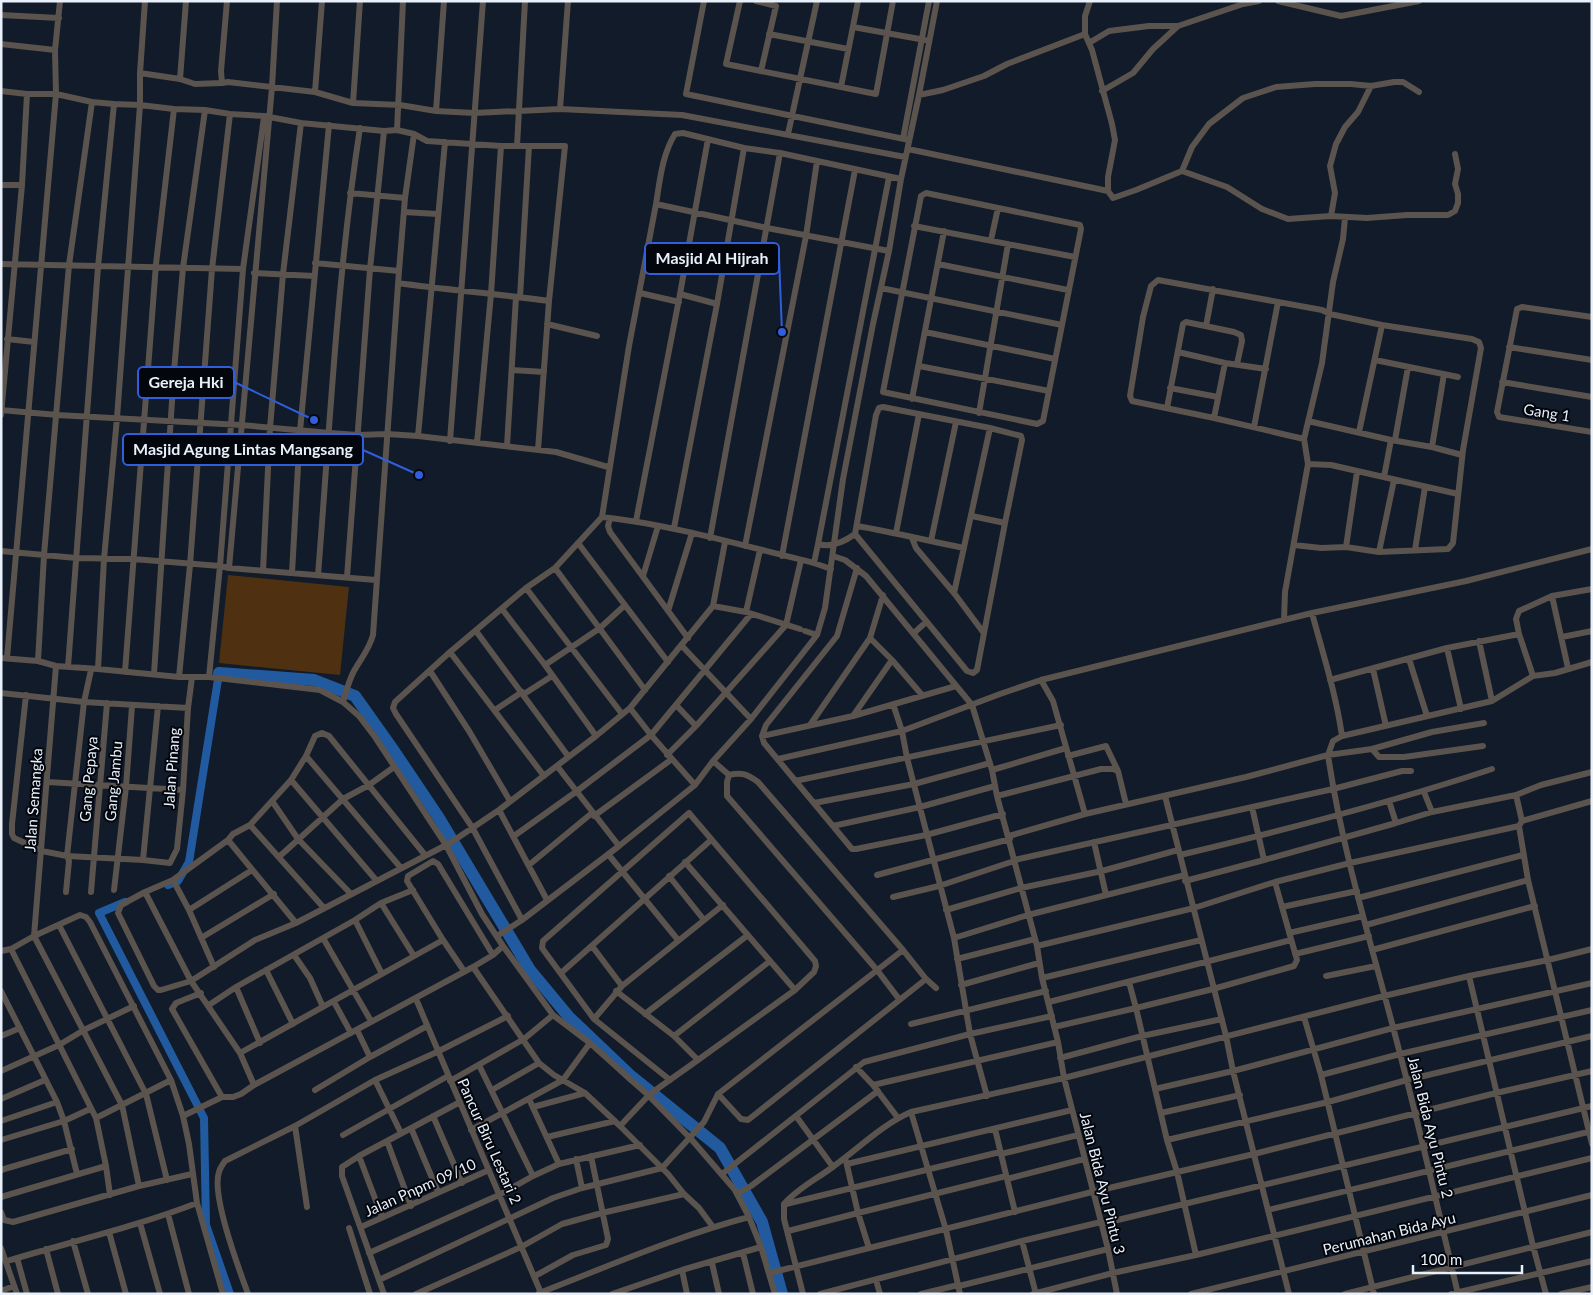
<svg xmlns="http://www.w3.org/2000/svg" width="1593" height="1295" font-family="Lato,sans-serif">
<rect width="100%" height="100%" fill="#111b29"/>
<path fill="#4f3010" d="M 228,575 L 349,587 L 340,675 L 219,663 Z"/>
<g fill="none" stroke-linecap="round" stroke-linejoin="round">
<path stroke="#225aa0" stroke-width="8" d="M 168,885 L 178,881 L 189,862 L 219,673
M 125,902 L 99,913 L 204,1118 L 206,1225 L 230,1294"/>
<path stroke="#225aa0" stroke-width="12" d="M 219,673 L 314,680 L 355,696 L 394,751 L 439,818 L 530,970 L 569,1017 L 631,1076 L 720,1148 L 762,1222 L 782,1294"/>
<path stroke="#5b534d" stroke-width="6" d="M 186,1 L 180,79 L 195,84 L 222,83
M 227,1 L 221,71 L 222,83 L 228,82 L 315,92 L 353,103 L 400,105 L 436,111 L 474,113 L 560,109
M 568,1 L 560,109 L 682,115 L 905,157
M 704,1 L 686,94 L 909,140
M 740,1 L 726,64 L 841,87 L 858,1
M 756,1 L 776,6 L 761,71
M 1090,1 L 1085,16 L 1085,34 L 1092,50 L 1112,124 L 1115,140 L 1108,177 L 1108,191 L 1113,198 L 1136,190 L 1182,171 L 1227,187 L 1262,209 L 1288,219 L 1331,216 L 1367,218 L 1407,215 L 1448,215 L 1455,211 L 1458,203 L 1458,194 L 1455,184 L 1458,169 L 1455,154
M 1278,1 L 1341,16 L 1419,1
M 1,15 L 59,18
M 853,27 L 925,40
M 769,34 L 848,49
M 1089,43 L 1109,31 L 1149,26 L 1178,26
M 1,44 L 55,50
M 140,73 L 180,79
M 841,87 L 876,94 L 893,1
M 1,91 L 27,94 L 56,94 L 92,102 L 114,104 L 140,105 L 174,109 L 205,110 L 230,114 L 264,116 L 301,123 L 384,131 L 397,130 L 414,134 L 427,141 L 501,146 L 565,146 L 549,301 L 538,450
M 1102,91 L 1133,73 L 1153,49 L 1178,26 L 1243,4 L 1259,1
M 315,92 L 322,1
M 919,95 L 937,1
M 353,103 L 360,1
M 436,111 L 444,1
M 397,130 L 403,1
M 788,134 L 817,1
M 903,139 L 929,1
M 517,146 L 525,1
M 908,149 L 1108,191
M 1182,171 L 1192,147 L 1209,124 L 1243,98 L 1276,87 L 1315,84 L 1351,84 L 1371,86 L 1394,82 L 1403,82 L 1419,92
M 1,185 L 22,185
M 350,193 L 405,198
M 926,193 L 1080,225 L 1081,229 L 1043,421 L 1037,424 L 883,392 L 921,196 Z
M 656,204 C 660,180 662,155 675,134 L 683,133 L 744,148
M 404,212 L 437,214
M 1331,216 L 1335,193 L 1330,166 L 1336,144 L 1345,127 L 1358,112 L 1371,86
M 914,226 L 1075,257
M 991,240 L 998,208
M 889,251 L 901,179 L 919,95 L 943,90 L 984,76 L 1007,64 L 1085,34
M 315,263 L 399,271
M 1,264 L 243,269
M 938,264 L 1068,290
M 254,273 L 314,276
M 398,283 C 448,290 499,294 549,301
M 881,288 L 1062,325
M 640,293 L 679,302
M 680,294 L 717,304
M 520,297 L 529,146
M 1592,317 L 1522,307 L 1517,309 L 1497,412 L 1499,417 L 1592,432
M 547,324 L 597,336
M 1206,326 L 1213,289
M 925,332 L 1055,359
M 7,339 L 34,342
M 1509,347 L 1592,360
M 1178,352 L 1225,363 L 1266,369
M 1375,360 L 1458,377
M 919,366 L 1049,391
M 512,370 L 544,372
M 1502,382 L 1592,397
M 1170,388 L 1218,397
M 912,399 L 944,231
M 1167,408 L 1183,324 L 1186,322 L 1234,332 L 1241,335 L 1242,341 L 1237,364
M 1,410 L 57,415 L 241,425 L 330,433 L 358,435 L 387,434 L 418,436 L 556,452 L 608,467
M 979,413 L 1008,244
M 1,415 L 22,185 L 27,94
M 1214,418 L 1225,363
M 1308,421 L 1391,440 L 1432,447 L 1462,455
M 1254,427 L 1278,302
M 1359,432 L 1382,325
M 418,436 L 445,142
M 1395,440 L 1408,367
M 450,441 L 483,1
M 477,443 L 491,294 L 501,146
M 507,446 L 516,297
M 1432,447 L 1444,374
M 1308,464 L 1331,465 L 1458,494
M 1384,477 L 1391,440
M 972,516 L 1005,523
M 602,517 C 674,525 744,546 814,563 L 831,569
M 610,518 L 608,526 L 610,532 L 688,638
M 636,521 L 680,294 L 708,139
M 857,526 C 893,532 928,541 964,548
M 674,528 L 717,304 L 744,148 L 780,153 L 901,179
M 896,533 L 919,414
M 855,534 L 967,671 L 973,673 L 977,670 L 1005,523 L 1022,440 L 1021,436 L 990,428 L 883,407 L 879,408 L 876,415 L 855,534 C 844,542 832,548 818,544 L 889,177
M 710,538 L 780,153
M 912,538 L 916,548 L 954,593 L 983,632
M 931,541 L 956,422
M 578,543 L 668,662
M 1294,545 L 1321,548 L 1346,547 L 1379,552 L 1448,549 L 1453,543 L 1463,450 L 1481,348 L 1479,342 L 1472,339 L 1382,325 L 1330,314 L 1322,310 L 1158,280 L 1151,286 L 1143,317 L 1130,396 L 1132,401 L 1214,418 L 1304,439
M 745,546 L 806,236 L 817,161
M 1346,547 L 1357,472
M 1415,550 L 1425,487
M 1,551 L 76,558 L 133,559 L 220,566 L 229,568 L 376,580
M 1379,552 L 1394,480
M 782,556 L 855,170
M 833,556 L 845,560 L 866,576 L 972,705 L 992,770 L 997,796 L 1037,946 L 1042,978 L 1058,1042 L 1064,1078 L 1108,1249 L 1117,1294
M 814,563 L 818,544
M 229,568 L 272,87 L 277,1
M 555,568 L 645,690
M 857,568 L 837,636 L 766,725 L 762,736 L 764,743 L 852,849 L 856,849 L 926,835 L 1003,814
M 263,571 L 270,428 L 283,274 L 301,123
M 292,573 L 300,431 L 329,125
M 318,575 C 330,426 337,276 360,128
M 643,576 L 658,526
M 347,577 L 370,269 L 384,131
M 526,588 L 622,714
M 954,593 L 990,428
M 1552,596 L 1568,668
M 713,606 L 746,612 L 800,629
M 502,609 L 545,665 L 596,736
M 668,611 L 692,533
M 746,612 L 760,550
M 1312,613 C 1323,654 1336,694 1342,736 L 1492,701 L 1533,676 L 1519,634
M 1284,620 L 1285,592 L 1308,464 L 1304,439 L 1322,363 L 1333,282 L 1343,239 L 1345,218
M 476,631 L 568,756
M 805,631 L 817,635
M 914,633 L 926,622
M 1562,637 L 1592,631
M 870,638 L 892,660 L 922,695
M 1479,641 L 1492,701
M 682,646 L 751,719
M 1447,648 L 1461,709
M 450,652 L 544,776
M 1,658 L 38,661 L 56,666 L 98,669 L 179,677 L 209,677 L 320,690 L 343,702 L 359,716 L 375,737 L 446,845 L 482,914 L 503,946 L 553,1015 L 590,1043 L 648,1095 L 692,1140 L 735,1190 L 749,1217 L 761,1247 L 775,1294
M 7,658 L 56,94 L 55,50 L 60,1
M 1409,659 L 1427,716
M 38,661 L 44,555 L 69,265 L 92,102
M 545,665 L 600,628 L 625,605
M 56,666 L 34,936 L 122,1105 L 139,1186
M 68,667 L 98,267 L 114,104
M 98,669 L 104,559 L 117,418 L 140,105 L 140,73 L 145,1
M 1373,669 L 1386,726
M 430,671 L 469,731 L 510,801
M 125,672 L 156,264 L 174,109
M 154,674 L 174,371 L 183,268 L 205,110
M 1533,676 L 1555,673 L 1592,662
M 179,677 L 190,565 L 212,269 L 230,114
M 209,677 L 220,566 L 243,269 L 264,117
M 1041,680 L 1053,701 L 1085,814
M 1330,680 L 1447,648 L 1519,634 L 1516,619 L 1519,611 L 1552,596 L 1592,589
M 1,693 L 84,702 L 188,708
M 524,694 L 552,676
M 26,695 L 12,824 L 12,834 L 14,838 L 42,851 L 67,856 L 143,860 L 170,863 L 177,849 L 183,790 L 188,708 L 192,677
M 343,702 C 346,692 349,680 354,671 C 361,658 369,650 373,635 L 399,271 L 405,198 L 414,134
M 893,704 L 902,731 L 907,758 L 954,938 L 970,1034 L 987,1096
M 676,705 L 696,726
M 630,708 L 651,735 L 695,785
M 495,710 L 522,692
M 853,716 L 892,660
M 810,725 L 870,638 L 883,595
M 762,736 L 853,716 L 956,686
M 1372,749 L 1432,732 L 1484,723
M 667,755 L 696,726 L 786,625 L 801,560
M 306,756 L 401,868
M 1068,756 L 1106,746 L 1118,771
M 778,759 L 902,731 L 1000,694 L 1041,680 L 1312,613 L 1466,581 L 1592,549
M 713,761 L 729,775
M 557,766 L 619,846
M 992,770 L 1066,748
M 729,775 C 742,772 747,774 758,782 L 903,950 L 926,979 L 936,988
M 729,775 L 727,782 L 727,796 L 877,970 L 899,999
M 291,780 L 376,880
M 795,781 L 1061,725
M 47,782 L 183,790
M 1424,792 L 1432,812
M 1516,795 L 1522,821 L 1519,826 L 1528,880 L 1592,1144
M 997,796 L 1101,769 L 1113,769 L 1118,771 L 1126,804
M 1165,796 L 1226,1036 L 1233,1071 L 1289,1294
M 272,801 L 298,839 L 351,894
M 1389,801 L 1396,823
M 814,803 L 914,784 L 990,763
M 1252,807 L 1264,860 L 1396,823 L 1432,812 L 1516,795 L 1541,785 L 1592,772
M 499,810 L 547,900
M 594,816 L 672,759
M 1522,821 L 1592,801
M 250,825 L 324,908
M 833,826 L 920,807 L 995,786
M 514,836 L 577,791 L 651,735 L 751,614
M 1009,836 L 1085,814 L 1246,777 L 1328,755 L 1333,741 L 1342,736
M 228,840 L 296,923
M 1094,842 L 1106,895
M 608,854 L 678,940
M 425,855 L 329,736 L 322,733 L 315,736 L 306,756 L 291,780 L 250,825 L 233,834 L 228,840 L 173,880 L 145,892 L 121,905 L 118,913 L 154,986 L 158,990 L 161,990 L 191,981 L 255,940 L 296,923 L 450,843 L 499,810 L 596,736 L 630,708 L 713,606 L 725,542
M 1180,855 C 1285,830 1390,803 1492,769
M 280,856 L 343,799 L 369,785 L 394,767
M 143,860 L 158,706
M 1014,860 L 1333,789 L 1402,771 L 1411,771
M 685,862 L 795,990
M 529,865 L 592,813
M 877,875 L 1010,839
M 669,876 L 704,920
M 173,880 L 189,910 L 214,967
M 1185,881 L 1264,860
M 1275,882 L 1282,907 L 1357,891
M 114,890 L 126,787 L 132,706
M 66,892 L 69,861 L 67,856 L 84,702 L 91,670
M 91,892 L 107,703
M 145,892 L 191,981 L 240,1053 L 254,1085
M 893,897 L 939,886 L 1014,861
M 1358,898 L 1523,855
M 381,903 L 414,956
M 189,910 L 252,870
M 946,910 L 1021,888 L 1102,871 L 1178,850
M 355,920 L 382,974
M 59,925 L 146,1094 L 167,1180
M 1366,925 L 1528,880
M 1289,933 L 1363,916
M 497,936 L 522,920 L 619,846 L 695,785 L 713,761 L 751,719 L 817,635 L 825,608 L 843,479 L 873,324 L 889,251 L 767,228 L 656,204 L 629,346 L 602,517 L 555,568 L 526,588 L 450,652 L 395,702 L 393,708 L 396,714 L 472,827 L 522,920
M 201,938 L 274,894
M 323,938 L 371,1021
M 954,938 L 1028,915 L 1185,875
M 592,946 L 622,986
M 1037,946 L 1194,908 L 1275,882 L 1350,863 L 1519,826
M 11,949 L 96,1118 L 106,1166 L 110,1195
M 1372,950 L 1535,906
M 1,951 L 11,949 L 34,936 L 80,915 L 86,917 L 90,922 L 171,1080 L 183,1116 L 189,1144 L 197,1203 L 223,1294
M 1295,954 L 1369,936
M 294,955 L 310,978 L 323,1007
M 957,959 L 1035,939
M 473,967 L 539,1063 L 554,1075 L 585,1093 L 620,1126 L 668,1174 L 684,1194 L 699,1208 L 713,1227
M 266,970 L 293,1024
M 464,971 L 443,940 L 407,881 L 408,876 L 433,861 L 438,864 L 493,955
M 561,973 L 711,840
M 1326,976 L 1376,966
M 1469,976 L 1533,1246 L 1546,1294
M 1042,978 L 1201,940
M 1129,982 L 1136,1008 L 1213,989 L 1294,966 L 1297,960 L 1282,907
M 961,985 L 1039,963
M 236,987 L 260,1043
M 1,991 L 57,1102 L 64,1121 L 77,1174
M 616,991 L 674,1036 L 698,1060
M 201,993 L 176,1003 L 172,1009 L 222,1097
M 416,999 L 541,1293
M 334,1002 L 351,1033
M 1049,1002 L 1291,940
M 209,1005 L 236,987 L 355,920 L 381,903 L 413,890
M 645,1014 L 748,935
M 1304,1017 L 1321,1075 L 1374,1294
M 594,1019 L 622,986 L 723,905
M 911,1024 L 1046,991
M 1054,1027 L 1136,1008 L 1167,1140 L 1177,1172 L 1196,1255
M 357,1030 L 370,1057
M 1,1036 L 20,1028
M 674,1036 L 770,961
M 240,1053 L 443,940
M 1060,1058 L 1142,1036 L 1222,1019
M 479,1065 L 533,1176
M 856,1067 L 873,1085 L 898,1118
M 1,1071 L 59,1045 L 84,1030 L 134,1006
M 1321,1075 L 1400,1054 L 1592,1010
M 375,1080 L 401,1133
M 450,1081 L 524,1039 L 553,1015
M 873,1085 L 1058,1042
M 1155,1089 L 1233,1071 L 1393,1028 L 1592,983
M 315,1090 L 370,1057 L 427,1026
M 492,1090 L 539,1063
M 718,1094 L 741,1119 L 748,1120 L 926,979
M 1,1099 L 45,1080
M 533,1107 L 585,1093
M 911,1112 L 946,1230 L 960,1294
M 1161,1113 L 1240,1095
M 183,1116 L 222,1097 L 233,1097 L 241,1094 L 254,1085 L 473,967 L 493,955 L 503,946
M 433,1116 L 462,1183
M 796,1116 L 833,1167
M 96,1118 L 171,1080
M 1,1121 L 57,1102
M 620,1126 L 650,1094 L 698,1060 L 795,990 L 814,972 L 816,966 L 815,961 L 689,813 L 543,941 L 542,948 L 594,1019 L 670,1080
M 411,1128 L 438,1192
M 995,1129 L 1015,1212
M 471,1130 L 563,1080 L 590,1043
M 343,1135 L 448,1076
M 547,1137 L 615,1121
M 1,1140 L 64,1121 L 90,1109
M 1167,1140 L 1328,1102 L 1407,1080 L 1592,1036
M 387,1141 L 411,1206
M 1001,1154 L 1078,1135
M 359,1156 L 382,1217
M 576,1159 L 582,1188
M 559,1164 L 640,1145
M 847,1164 L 1072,1110
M 1,1170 L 72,1149
M 722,1174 L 864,1062 L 970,1034 L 1052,1016
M 1007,1179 L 1084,1159
M 737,1194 L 751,1186 L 878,1091
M 1,1197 L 106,1166
M 784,1204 C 798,1188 817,1179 834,1166 C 859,1148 883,1124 911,1112 L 1064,1078 L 1384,996 L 1469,976 L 1548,960 L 1592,949
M 784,1204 L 784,1219 L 803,1294
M 786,1204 L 1000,1152
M 307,1207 L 295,1126 L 375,1080 L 437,1052 L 508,1016
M 1268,1210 L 1592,1131
M 1,1212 L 4,1220 L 13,1222 L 139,1186 L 192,1174
M 168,1214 L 189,1294
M 140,1223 L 160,1294
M 1101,1224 L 1592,1106
M 361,1227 L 489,1170
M 349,1228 L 370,1294
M 788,1231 L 858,1213 L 846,1161
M 109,1232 L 126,1294
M 73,1241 L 88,1294
M 1022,1241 L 1036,1294
M 1,1248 L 17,1294
M 869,1248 L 858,1213 L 1006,1176
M 46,1249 L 58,1294
M 369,1253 L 499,1195 L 533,1176 L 559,1164 L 529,1099
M 743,1253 L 753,1294
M 17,1258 L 27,1294
M 7,1261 C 70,1242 135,1227 197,1203
M 712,1263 L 719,1294
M 682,1270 L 687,1294
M 770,1273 L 1092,1192 L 1254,1154 L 1496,1093 L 1592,1071
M 535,1276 L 573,1255 L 606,1245 L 608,1239 L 591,1156
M 379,1280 L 553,1198 L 582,1188 L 662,1168 L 704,1122 L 718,1094 L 903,950
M 876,1280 L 880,1294
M 959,1286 L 1108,1249
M 1,1291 L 14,1286
M 539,1293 C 609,1266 677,1236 749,1217
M 248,1294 C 239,1269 211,1195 219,1172 C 220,1168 223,1164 225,1161 L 295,1126
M 384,1294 L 342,1176 L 342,1167 L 359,1156 L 460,1102
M 416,1294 L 521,1247 L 562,1224 L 602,1213 L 684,1194
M 612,1294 L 682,1270 L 761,1247
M 820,1294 L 1022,1241 L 1101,1222
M 921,1294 L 958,1285
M 1033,1294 L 1113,1273 L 1196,1255 L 1592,1158
M 1191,1294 L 1592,1195
M 1345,1294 L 1592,1232
M 1451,1294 L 1592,1261
M 1458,1294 C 1439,1214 1421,1133 1400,1054 C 1375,955 1343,857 1328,755 L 1372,749 L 1379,757 L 1404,757 L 1483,746
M 1561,1294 L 1592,1287"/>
</g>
<g text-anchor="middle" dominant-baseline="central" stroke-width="4" stroke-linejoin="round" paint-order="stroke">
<g font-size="15" fill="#e8f0fa" stroke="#03060c">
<text transform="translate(1547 412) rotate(9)">Gang 1</text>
<text transform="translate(171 768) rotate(-86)">Jalan Pinang</text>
<text transform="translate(88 779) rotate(-85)">Gang Pepaya</text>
<text transform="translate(113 781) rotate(-85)">Gang Jambu</text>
<text transform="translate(33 800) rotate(-86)">Jalan Semangka</text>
<text transform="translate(1431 1127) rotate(76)">Jalan Bida Ayu Pintu 2</text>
<text transform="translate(490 1141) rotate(66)">Pancur Biru Lestari 2</text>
<text transform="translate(1103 1183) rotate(76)">Jalan Bida Ayu Pintu 3</text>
<text transform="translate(420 1187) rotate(-24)">Jalan Pnpm 09/10</text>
<text transform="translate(1389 1233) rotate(-14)">Perumahan Bida Ayu</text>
</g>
</g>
<path fill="none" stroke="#315edb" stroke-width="2" d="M782 332L779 258M314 420L234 382M419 475L363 450"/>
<g fill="#315edb" stroke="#03060c" stroke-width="2">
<circle cx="782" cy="332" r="5"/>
<circle cx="314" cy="420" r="5"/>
<circle cx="419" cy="475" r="5"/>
</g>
<g fill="#03060c" stroke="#315edb" stroke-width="2">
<rect x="645" y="243" width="134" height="31" rx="5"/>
<rect x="138" y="367" width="96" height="31" rx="5"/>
<rect x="123" y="434" width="240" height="31" rx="5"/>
</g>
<g font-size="16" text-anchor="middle" font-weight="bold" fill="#e8f0fa">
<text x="712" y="264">Masjid Al Hijrah</text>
<text x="186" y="388">Gereja Hki</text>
<text x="243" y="455">Masjid Agung Lintas Mangsang</text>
</g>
<rect width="1593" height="1295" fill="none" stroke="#e8f0fa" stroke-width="5"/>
<path d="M1413 1265v8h109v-8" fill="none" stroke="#e8f0fa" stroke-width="2.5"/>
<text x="1420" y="1265" font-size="15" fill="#e8f0fa" stroke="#03060c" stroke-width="4" paint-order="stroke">100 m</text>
</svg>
